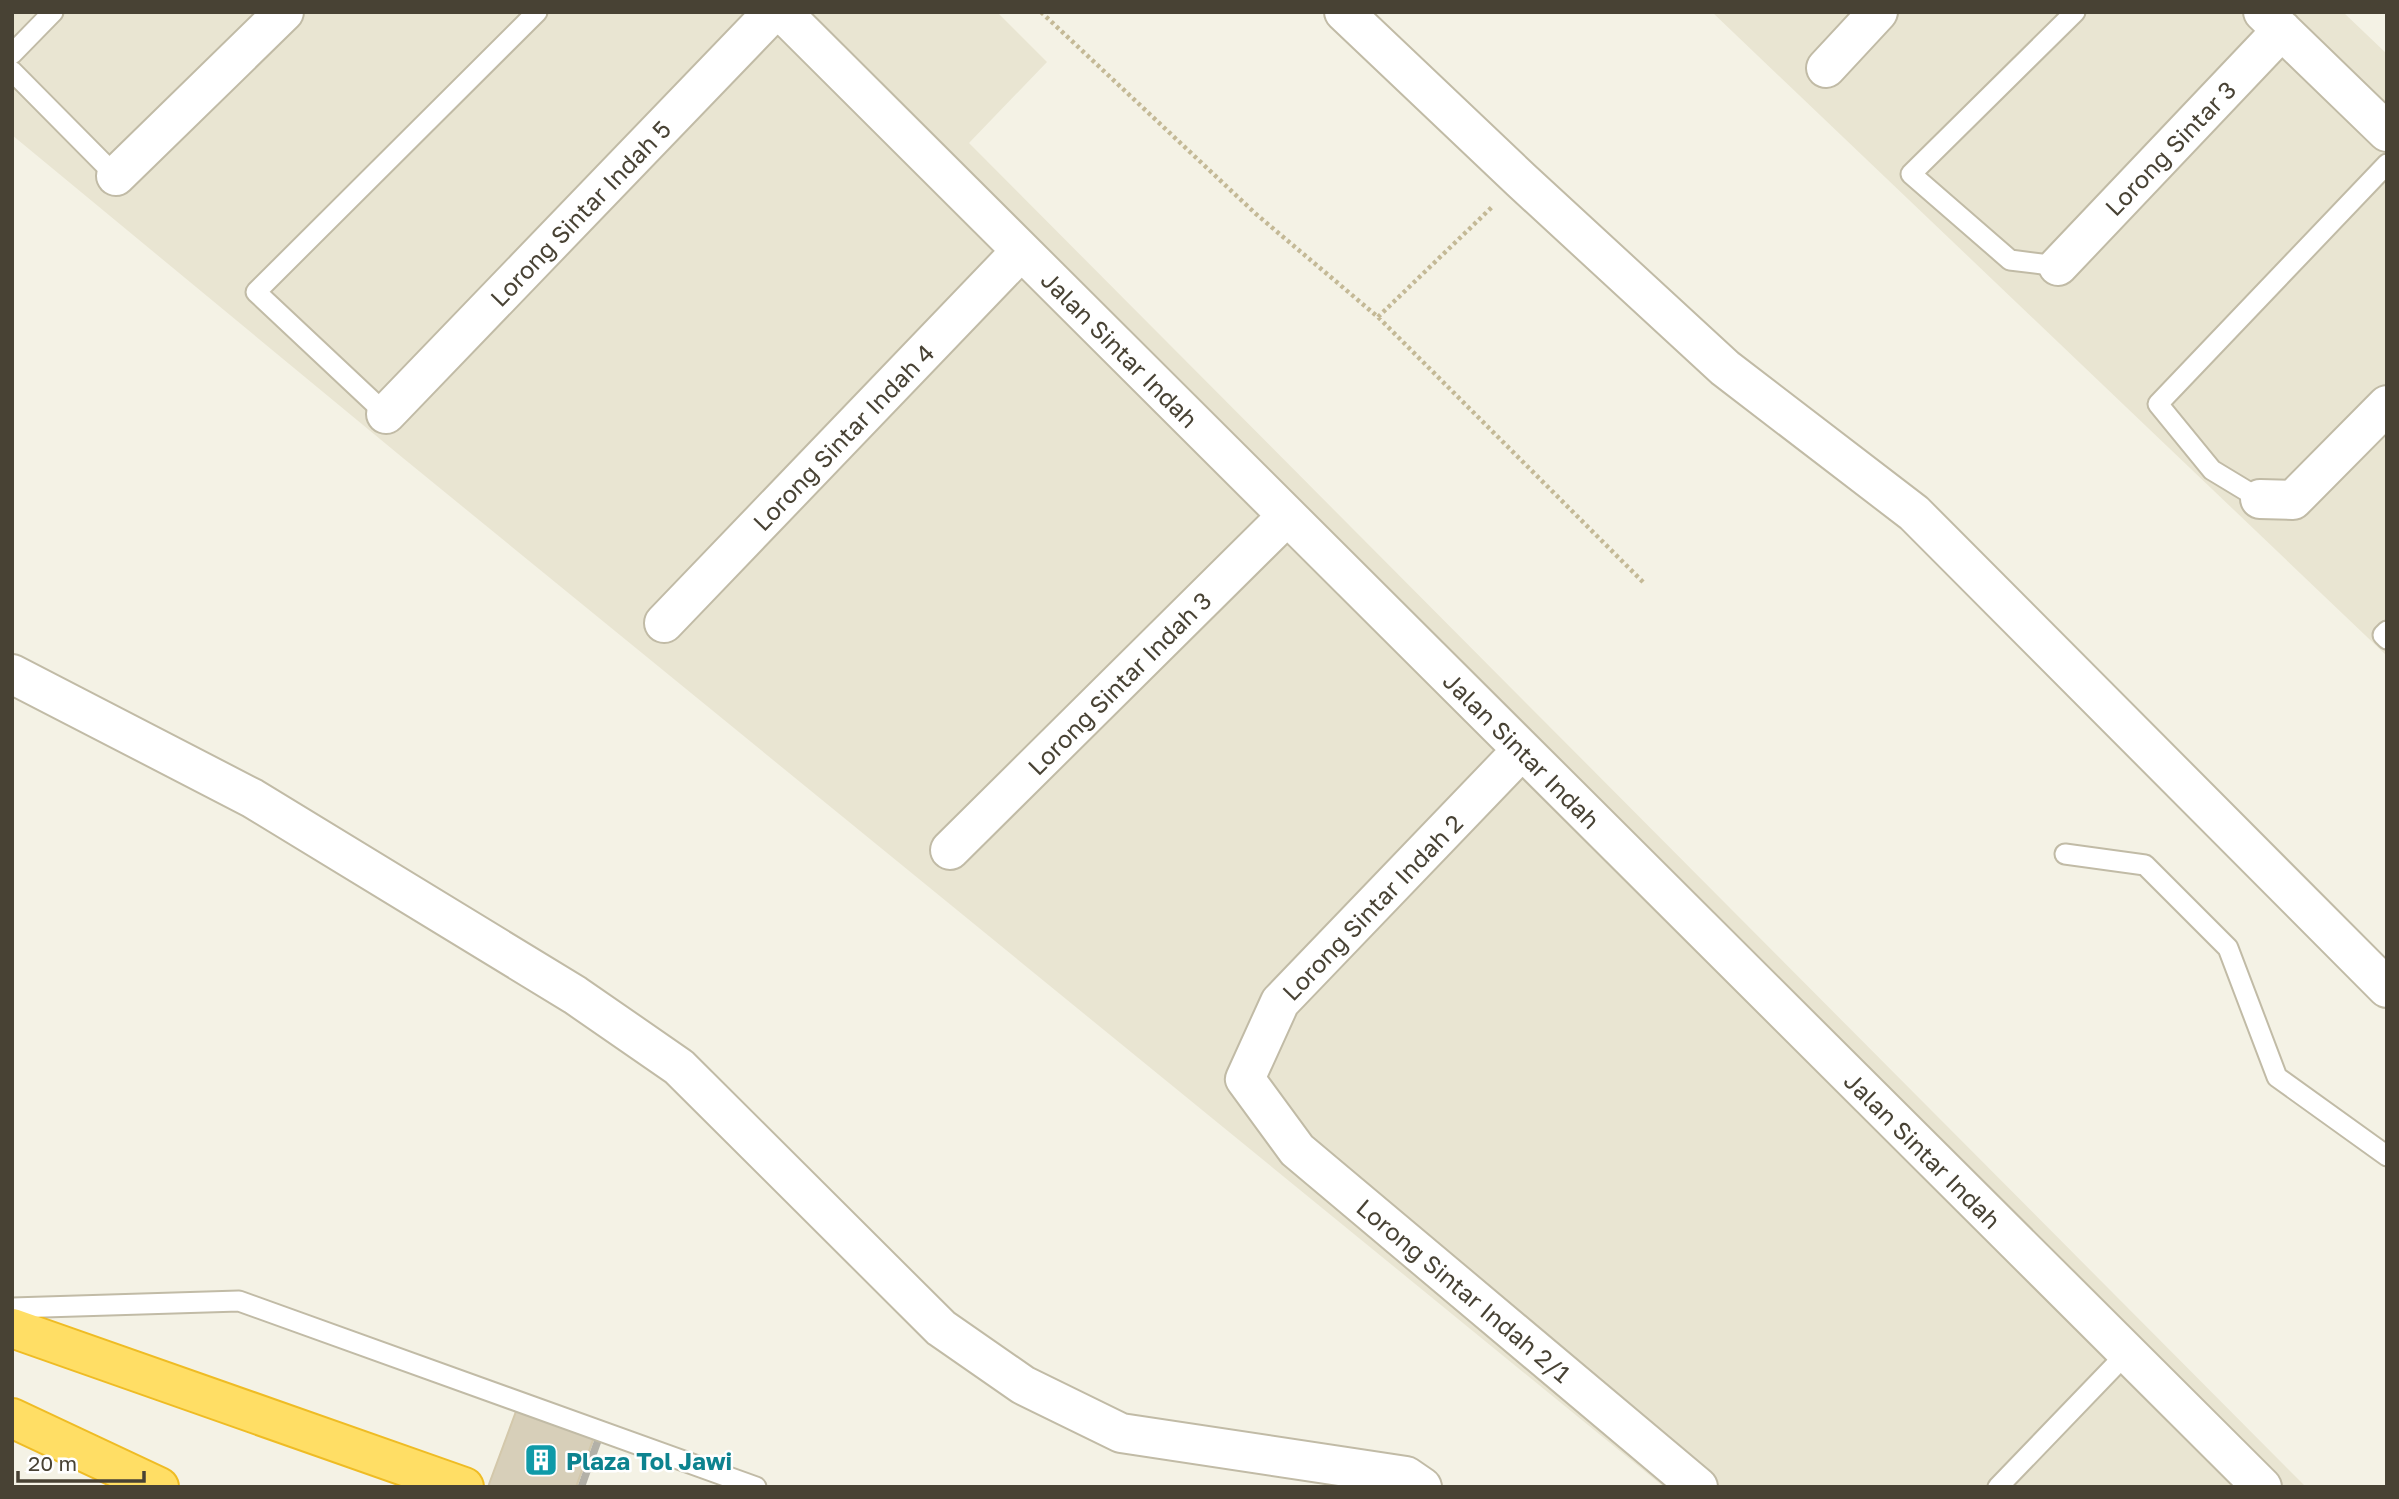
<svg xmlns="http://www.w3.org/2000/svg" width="2399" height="1499" font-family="'Golos Text',sans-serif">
<defs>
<filter id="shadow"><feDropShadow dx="6" dy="6" stdDeviation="0" flood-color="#0004"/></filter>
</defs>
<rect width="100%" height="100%" fill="#f4f2e5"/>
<path fill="#e9e5d2" d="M 12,12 L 997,12 L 1047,62 L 969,143 L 2306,1487 L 1664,1487 L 403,458 L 12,135 Z
M 1712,12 L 2343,12 L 2387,54 L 2387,656 Z"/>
<path fill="#d7cfb9" stroke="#d3c8ab" stroke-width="2" filter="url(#shadow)" d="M 518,1406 L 595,1434 L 576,1487 L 488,1487 Z"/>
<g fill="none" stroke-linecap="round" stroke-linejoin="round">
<defs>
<path id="lane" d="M 12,54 L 53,12
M 12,71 L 116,176
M 2058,266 L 2010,260 L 1911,174 L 2075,12
M 386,414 L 256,292 L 537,12
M 2260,499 L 2212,470 L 2158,404 L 2387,164
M 2387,631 L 2383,635 L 2387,639
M 2065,854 L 2145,865 L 2228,948 L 2277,1077 L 2387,1156
M 12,1308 L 239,1301 L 756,1487
M 1998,1487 L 2127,1353"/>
<path id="street" d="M 782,12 L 2262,1487
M 1344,12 L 1521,180 L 1725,368 L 1914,513 L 2387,988
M 2263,12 L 2387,132
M 1826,68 L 1878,12
M 116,176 L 284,12
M 2058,266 L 2282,30
M 386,414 L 773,12
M 2260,499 L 2293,500 L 2387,405
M 664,623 L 1021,251
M 12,674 L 252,798 L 575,995 L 679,1067 L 941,1328 L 1023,1385 L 1121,1433 L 1406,1476 L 1422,1487
M 1522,750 L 1280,1002 L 1245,1079 L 1297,1150 L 1698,1487
M 950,850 L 1287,516"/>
<path id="highway" d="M 12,1328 L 464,1487
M 12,1418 L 159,1487"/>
</defs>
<use href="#lane" stroke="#c1bba6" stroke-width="23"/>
<use href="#street" stroke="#c1bba6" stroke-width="42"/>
<use href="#highway" stroke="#efbc24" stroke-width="42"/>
<path stroke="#c4b996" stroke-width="4.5" stroke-dasharray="3.5 3.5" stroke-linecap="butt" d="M 1041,12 L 1256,214 L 1378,317 L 1643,582
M 1378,317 L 1492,207"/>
<use href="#lane" stroke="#fff" stroke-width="19"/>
<use href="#street" stroke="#fff" stroke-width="38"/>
<use href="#highway" stroke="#ffde65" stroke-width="38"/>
</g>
<defs>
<symbol id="building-square" viewBox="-11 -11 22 22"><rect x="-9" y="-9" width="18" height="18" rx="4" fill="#0f9aa8" stroke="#fff"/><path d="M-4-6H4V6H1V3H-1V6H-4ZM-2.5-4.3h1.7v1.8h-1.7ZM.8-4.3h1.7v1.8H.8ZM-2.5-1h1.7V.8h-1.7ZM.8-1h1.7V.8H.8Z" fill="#fff"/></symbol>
</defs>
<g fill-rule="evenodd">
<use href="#building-square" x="522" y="1441" width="38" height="38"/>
</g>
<g text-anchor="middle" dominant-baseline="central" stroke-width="5" stroke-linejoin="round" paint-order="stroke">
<g font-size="24" fill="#484234" stroke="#fff">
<text transform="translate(2170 148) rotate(-46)">Lorong Sintar 3</text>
<text transform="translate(580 213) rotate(-46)">Lorong Sintar Indah 5</text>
<text transform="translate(1120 349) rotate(45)">Jalan Sintar Indah</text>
<text transform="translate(843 437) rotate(-46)">Lorong Sintar Indah 4</text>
<text transform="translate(1119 683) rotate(-45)">Lorong Sintar Indah 3</text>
<text transform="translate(1522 750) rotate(45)">Jalan Sintar Indah</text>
<text transform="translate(1372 907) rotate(-46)">Lorong Sintar Indah 2</text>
<text transform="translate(1923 1150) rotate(45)">Jalan Sintar Indah</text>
<text transform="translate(1464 1290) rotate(40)">Lorong Sintar Indah 2/1</text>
</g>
<g font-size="24" font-weight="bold" fill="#0d838f" stroke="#fff" text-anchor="start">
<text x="566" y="1460">Plaza Tol Jawi</text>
</g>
</g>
<rect width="2399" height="1499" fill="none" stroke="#484234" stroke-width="28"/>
<path d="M18 1471v10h126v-10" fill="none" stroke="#484234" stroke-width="3.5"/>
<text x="28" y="1471" font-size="21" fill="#484234" stroke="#ffffff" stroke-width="5" paint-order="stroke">20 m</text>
</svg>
